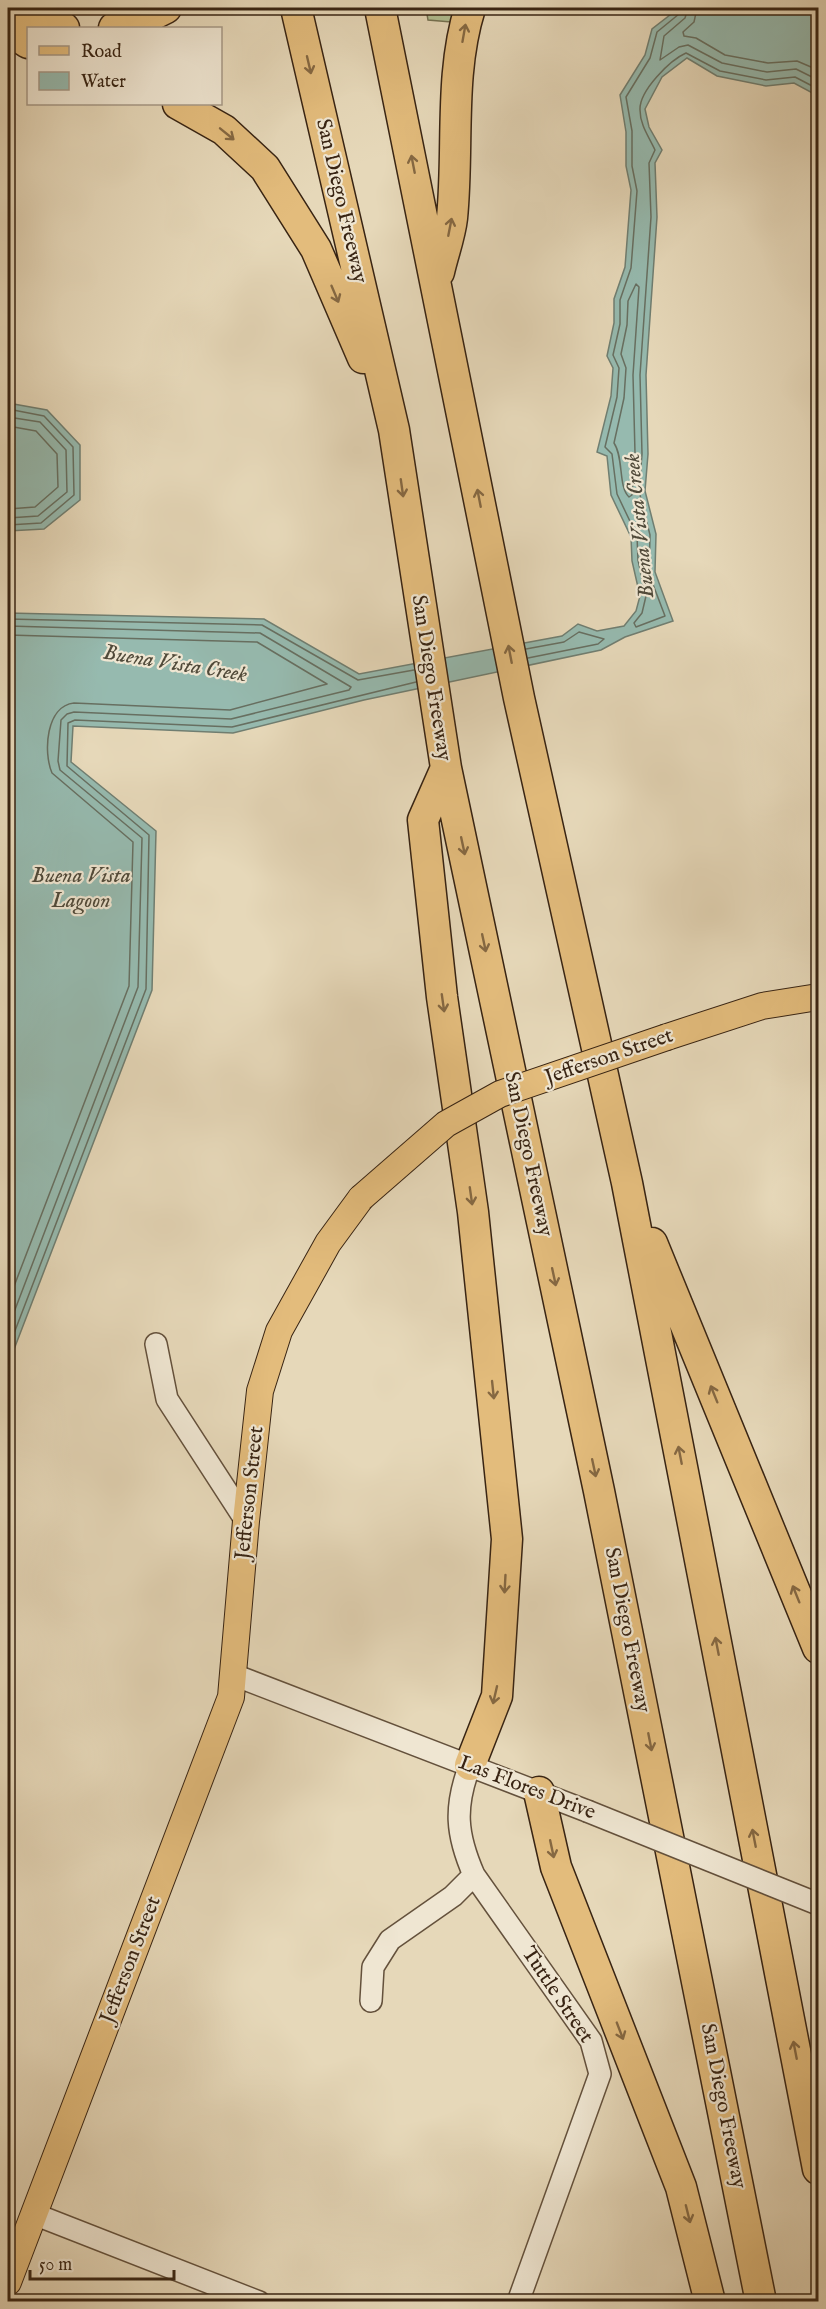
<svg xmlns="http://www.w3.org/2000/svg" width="826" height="2309" font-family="'IM FELL English',serif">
<rect width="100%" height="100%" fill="#e6d8b9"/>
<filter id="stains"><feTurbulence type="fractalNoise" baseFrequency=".00333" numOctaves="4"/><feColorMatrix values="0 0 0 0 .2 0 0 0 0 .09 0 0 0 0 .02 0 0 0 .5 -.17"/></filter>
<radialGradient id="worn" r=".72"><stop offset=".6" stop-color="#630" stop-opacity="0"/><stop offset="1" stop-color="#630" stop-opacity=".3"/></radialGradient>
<path fill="#b1bf92" stroke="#747252" stroke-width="1.5" d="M 426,8 L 454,8 L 451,22 L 428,20 Z"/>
<path fill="#96baaf" stroke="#707e71" stroke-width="1.5" d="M 679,8 L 818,8 L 818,96 L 794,83 L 766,86 L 717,76 L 687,58 L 662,77 L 645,109 L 649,127 L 662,150 L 655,163 L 657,217 L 646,375 L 648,454 L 645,491 L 656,534 L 655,572 L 673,621 L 625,637 L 601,650 L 364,700 L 233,733 L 73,726 L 71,762 L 156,831 L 152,990 L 8,1365 L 8,613 L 264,619 L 359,674 L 562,636 L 578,624 L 597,631 L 624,626 L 636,611 L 640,596 L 632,561 L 631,537 L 611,495 L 607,456 L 597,452 L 611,396 L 613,368 L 607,356 L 614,323 L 614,299 L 625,267 L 631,190 L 626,166 L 626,132 L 620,95 L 645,55 L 652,29 Z
M 8,403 L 47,410 L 80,445 L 80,500 L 44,529 L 8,531 Z"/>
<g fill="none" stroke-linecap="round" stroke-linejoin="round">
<path stroke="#676f61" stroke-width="1.5" d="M 681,8 L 679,14 L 657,32 L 650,58 L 626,97 L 632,131 L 632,166 L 637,191 L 631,268 L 620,300 L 620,324 L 613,355 L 619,368 L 617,397 L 605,447 L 612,454 L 617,494 L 637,536 L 638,560 L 646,596 L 642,613 L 634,623 L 636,627 L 665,616 L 649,574 L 650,535 L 639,491 L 642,454 L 640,375 L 651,217 L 649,163 L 655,150 C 649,137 640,125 640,110 C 639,91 670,60 686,53 L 720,71 L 766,80 L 795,77 L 818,89
M 688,8 L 685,18 L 664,36 L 660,60 L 679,47 L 688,45 L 722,63 L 767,72 L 796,69 L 818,80
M 697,8 L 694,22 L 683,32 L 684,36 L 696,38 L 725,55 L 768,63 L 797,61 L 818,70
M 636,284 L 639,287 L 633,375 L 635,453 L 632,495 L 629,497 C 618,487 624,458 614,443 L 624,398 L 626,368 L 621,354 L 627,325 L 628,301 Z
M 8,409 L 44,416 L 73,447 L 74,495 L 41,523 L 8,525
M 8,417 L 40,422 L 66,450 L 67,492 L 38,516 L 8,518
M 8,426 L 36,431 L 57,454 L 58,487 L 35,507 L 8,509
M 8,619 L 262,625 L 358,680 L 414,670
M 8,626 L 260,633 L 351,687 L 349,690 L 231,719 L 74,712 L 67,714 L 61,720 L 58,761 L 60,770 L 142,838 L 138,987 L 8,1328
M 8,635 L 257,642 L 327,684 L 230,710 L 74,703 C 46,706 43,752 52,773 L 133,842 L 129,986 L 8,1302
M 526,649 L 564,642 L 579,632 L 604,639 L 598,644 L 528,658
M 8,1349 L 146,989 L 149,835 L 67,766 L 68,723 L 75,720 L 232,727 L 416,682"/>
<defs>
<path id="minor" d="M 156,1344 L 167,1399 L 246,1521
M 234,1675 L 587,1811
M 470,1765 C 454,1807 456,1834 474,1875 L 591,2041 L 600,2074 L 518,2302
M 371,2001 L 373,1967 L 390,1940 L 453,1896 L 474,1875
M 34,2214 L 259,2302"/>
<path id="major" d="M 667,1037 L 762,1006 L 818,997
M 8,2282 L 231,1697 L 246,1521 L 260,1391 L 279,1331 L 328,1243 L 361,1198"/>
<path id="highway" d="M 22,8 L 53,27 L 64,28
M 296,8 L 394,430 L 446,768 L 599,1491 L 761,2302
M 380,8 L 519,698 L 627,1183 L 818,2169
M 114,28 L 136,23 L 166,8
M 8,30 L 28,43
M 178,104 L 224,130 L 265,168 L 316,249 L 363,358
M 439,272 C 443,254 450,236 452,218 C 459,148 449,75 470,8
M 446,768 L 423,820 L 442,997 L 473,1212 L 507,1539 L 497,1696 L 470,1765
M 652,1243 L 818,1648
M 539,1792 L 556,1867 L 681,2187 L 710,2302"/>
</defs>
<use href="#minor" stroke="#64513c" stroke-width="24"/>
<use href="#major" stroke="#382413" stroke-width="28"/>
<use href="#highway" stroke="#382413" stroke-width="33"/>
<use href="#minor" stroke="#efe6d2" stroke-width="21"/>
<use href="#major" stroke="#e3bc7c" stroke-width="26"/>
<use href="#highway" stroke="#e3bc7c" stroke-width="30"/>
<defs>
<path id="minor-bridge" d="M 587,1811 L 818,1904"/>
<path id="major-bridge" d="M 361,1198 L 446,1124 L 500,1094 L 667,1037"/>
</defs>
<use href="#minor-bridge" stroke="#64513c" stroke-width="24" stroke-linecap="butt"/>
<use href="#major-bridge" stroke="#382413" stroke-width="28" stroke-linecap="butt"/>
<use href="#minor-bridge" stroke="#efe6d2" stroke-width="21"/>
<use href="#major-bridge" stroke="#e3bc7c" stroke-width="26"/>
</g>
<defs><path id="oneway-shaft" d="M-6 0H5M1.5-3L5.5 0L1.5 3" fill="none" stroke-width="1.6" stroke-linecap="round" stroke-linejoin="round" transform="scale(1.5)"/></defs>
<g stroke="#856842">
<use href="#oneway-shaft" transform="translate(464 33) rotate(-80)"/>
<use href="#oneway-shaft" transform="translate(309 65) rotate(77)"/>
<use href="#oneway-shaft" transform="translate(227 134) rotate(39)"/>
<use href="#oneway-shaft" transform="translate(413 164) rotate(-101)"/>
<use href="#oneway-shaft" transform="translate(450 227) rotate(-79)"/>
<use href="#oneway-shaft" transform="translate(335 294) rotate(67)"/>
<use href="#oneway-shaft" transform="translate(402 488) rotate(82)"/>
<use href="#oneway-shaft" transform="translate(479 498) rotate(-101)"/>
<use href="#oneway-shaft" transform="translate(510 654) rotate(-101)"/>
<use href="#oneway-shaft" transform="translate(463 846) rotate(78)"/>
<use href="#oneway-shaft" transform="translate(484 943) rotate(78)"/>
<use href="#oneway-shaft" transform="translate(443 1003) rotate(82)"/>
<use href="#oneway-shaft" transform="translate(471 1196) rotate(82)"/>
<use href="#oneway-shaft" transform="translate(554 1277) rotate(78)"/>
<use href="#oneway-shaft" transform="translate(493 1390) rotate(84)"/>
<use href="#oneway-shaft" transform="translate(714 1394) rotate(-112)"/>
<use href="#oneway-shaft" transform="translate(680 1455) rotate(-101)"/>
<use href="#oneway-shaft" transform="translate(594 1468) rotate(78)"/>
<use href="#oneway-shaft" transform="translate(505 1584) rotate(93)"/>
<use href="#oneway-shaft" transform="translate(796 1594) rotate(-112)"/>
<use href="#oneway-shaft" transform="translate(717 1646) rotate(-101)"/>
<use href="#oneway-shaft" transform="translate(495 1695) rotate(103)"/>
<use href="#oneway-shaft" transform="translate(650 1742) rotate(79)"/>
<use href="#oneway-shaft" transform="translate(754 1838) rotate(-101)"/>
<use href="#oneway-shaft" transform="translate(552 1849) rotate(78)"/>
<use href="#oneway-shaft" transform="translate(620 2031) rotate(69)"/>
<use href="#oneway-shaft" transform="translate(795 2050) rotate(-101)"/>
<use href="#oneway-shaft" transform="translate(688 2214) rotate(76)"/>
</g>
<g text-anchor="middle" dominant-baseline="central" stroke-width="4.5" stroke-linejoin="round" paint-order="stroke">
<g font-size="21" fill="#382413" stroke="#efe6d2">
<text transform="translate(341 201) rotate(77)">San Diego Freeway</text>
<text transform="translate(431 678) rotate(81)">San Diego Freeway</text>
<text transform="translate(609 1057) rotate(-19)">Jefferson Street</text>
<text transform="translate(528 1154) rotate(78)">San Diego Freeway</text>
<text transform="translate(250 1493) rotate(-84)">Jefferson Street</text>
<text transform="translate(627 1630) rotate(79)">San Diego Freeway</text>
<text transform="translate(527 1788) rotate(21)">Las Flores Drive</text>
<text transform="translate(131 1960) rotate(-69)">Jefferson Street</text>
<text transform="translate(557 1995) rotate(56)">Tuttle Street</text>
<text transform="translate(723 2106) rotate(79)">San Diego Freeway</text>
</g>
<g font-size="22" font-style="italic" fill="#504a3a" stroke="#efe6d2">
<text transform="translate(640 526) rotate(-96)">Buena Vista Creek</text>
<text transform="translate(175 664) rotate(9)">Buena Vista Creek</text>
<text x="81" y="876">Buena Vista<tspan x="81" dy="25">Lagoon</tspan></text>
</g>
</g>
<rect width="826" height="2309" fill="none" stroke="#e6d8b9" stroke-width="30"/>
<rect x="9" y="9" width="808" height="2291" fill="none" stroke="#382413" stroke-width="3"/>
<rect x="15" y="15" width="796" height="2279" fill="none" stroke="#382413" stroke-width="1.5"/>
<rect x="27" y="27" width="195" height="78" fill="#efe6d2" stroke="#a69886" stroke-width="1.5"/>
<rect x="39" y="46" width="30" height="9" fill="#e3bc7c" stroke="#a69886" stroke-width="1.5"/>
<text x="81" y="57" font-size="18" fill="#382413">Road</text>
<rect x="39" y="72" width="30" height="18" fill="#96baaf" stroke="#a69886" stroke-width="1.5"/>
<text x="81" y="87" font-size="18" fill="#382413">Water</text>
<path d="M30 2270v9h144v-9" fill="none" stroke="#382413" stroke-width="3"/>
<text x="39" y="2270" font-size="18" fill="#382413" stroke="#efe6d2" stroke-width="4.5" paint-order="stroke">50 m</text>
<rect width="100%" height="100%" filter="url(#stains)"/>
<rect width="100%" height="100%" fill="url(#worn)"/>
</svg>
